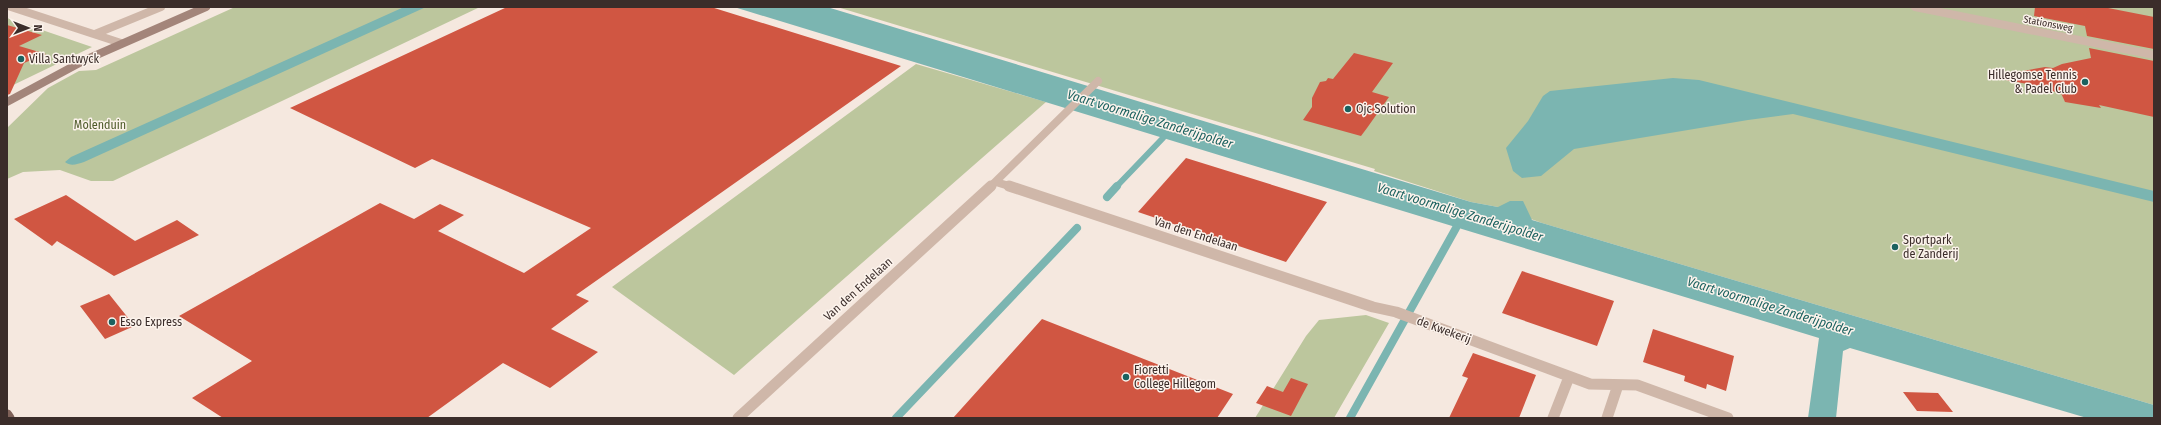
<svg xmlns="http://www.w3.org/2000/svg" width="2161" height="425" font-family="'Fira Sans Condensed',sans-serif">
<rect width="100%" height="100%" fill="#f5e8df"/>
<path fill="#bcc69d" d="M 235,7 L 480,7 L 113,181 L 91,181 L 60,170 L 23,172 L 7,179 L 7,128 L 48,88 L 79,71 L 96,70 Z
M 837,7 L 2154,7 L 2154,405 L 1542,223 L 1498,207 L 1471,202 L 1374,171 L 1375,169 Z
M 7,18 L 92,47 L 7,88 Z
M 916,64 L 1046,102 L 734,375 L 612,287 Z
M 1366,315 L 1389,323 L 1334,418 L 1255,418 L 1306,336 L 1319,320 Z"/>
<path fill="#7bb5b1" d="M 404,7 L 426,7 L 84,162 C 77,164 71,167 65,162 L 71,157 Z
M 734,7 L 827,7 L 1471,202 L 1498,207 L 1510,201 L 1523,201 L 1532,220 L 2154,405 L 2154,418 L 2087,418 L 1850,348 L 1843,351 L 1836,418 L 1808,418 L 1819,338 Z
M 1673,78 L 1699,80 L 2154,191 L 2154,202 L 1793,114 L 1748,120 L 1574,149 L 1541,176 L 1522,178 L 1513,171 L 1506,148 L 1528,121 L 1543,96 L 1550,91 Z"/>
<g fill="none" stroke-linecap="round" stroke-linejoin="round">
<path stroke="#7bb5b1" stroke-width="6" d="M 1116,187 L 1163,138"/>
<path stroke="#7bb5b1" stroke-width="8" d="M 1107,197 L 1117,186
M 896,418 L 1077,228
M 1350,418 L 1456,228"/>
</g>
<path fill="#d05642" d="M 507,7 L 711,7 L 901,66 L 576,295 L 589,301 L 551,329 L 598,352 L 550,388 L 503,363 L 427,418 L 223,418 L 192,398 L 252,361 L 179,316 L 380,203 L 414,219 L 440,204 L 464,215 L 438,231 L 524,273 L 591,228 L 432,159 L 415,168 L 290,108 Z
M 2035,7 L 2103,7 L 2154,17 L 2154,49 L 2087,36 L 2085,26 L 2034,16 Z
M 7,25 L 42,35 L 19,46 L 46,54 L 24,63 L 10,94 L 7,95 Z
M 2089,48 L 2154,61 L 2154,117 L 2099,105 L 2101,108 L 2065,102 L 2061,93 L 2051,91 L 2049,88 L 1995,78 L 1995,76 L 2045,67 L 2053,68 L 2062,64 L 2091,58 Z
M 1354,53 L 1393,63 L 1372,92 L 1389,97 L 1367,128 L 1361,136 L 1303,120 L 1312,107 L 1312,98 L 1320,82 L 1326,81 L 1328,78 L 1333,79 Z
M 1186,158 L 1327,202 L 1286,262 L 1138,212 Z
M 66,195 L 135,241 L 177,220 L 199,235 L 114,276 L 57,241 L 52,246 L 14,219 Z
M 1522,271 L 1614,301 L 1597,346 L 1502,313 Z
M 109,294 L 129,319 L 127,320 L 132,327 L 105,339 L 80,306 Z
M 1042,319 L 1233,394 L 1217,418 L 953,418 Z
M 1653,329 L 1734,356 L 1726,391 L 1707,384 L 1706,389 L 1684,381 L 1685,376 L 1643,362 Z
M 1473,353 L 1536,375 L 1519,418 L 1449,418 L 1468,378 L 1462,376 Z
M 1291,378 L 1308,384 L 1291,416 L 1256,403 L 1267,386 L 1283,392 Z
M 1903,392 L 1938,393 L 1953,412 L 1917,411 Z"/>
<g fill="none" stroke-linecap="round" stroke-linejoin="round">
<path stroke="#cfb7a9" stroke-width="8" d="M 11,7 L 121,43
M 1915,7 L 2154,55
M 95,34 L 161,7
M 996,182 L 1012,187
M 990,187 L 1098,81"/>
<path stroke="#cfb7a9" stroke-width="11" d="M 1009,186 L 1373,307 L 1396,312 L 1590,384 L 1637,385 L 1728,418
M 738,418 L 991,186
M 1553,418 L 1569,377
M 1607,418 L 1618,385"/>
<path stroke="#a3857a" stroke-width="8" d="M 7,102 L 85,60 L 206,7"/>
<path stroke="#7f6259" stroke-width="11" d="M 7,415 L 9,418"/>
</g>
<g fill="#1b615f" stroke="#fcf3ec" stroke-width="1.5">
<circle cx="21" cy="59" r="4"/>
<circle cx="2085" cy="82" r="4"/>
<circle cx="1348" cy="109" r="4"/>
<circle cx="1895" cy="247" r="4"/>
<circle cx="112" cy="322" r="4"/>
<circle cx="1126" cy="377" r="4"/>
</g>
<g text-anchor="middle" dominant-baseline="central" stroke-width="3" stroke-linejoin="round" paint-order="stroke">
<g font-size="10" fill="#3b2d2a" stroke="#fcf3ec">
<text transform="translate(2048 24) rotate(11)">Stationsweg</text>
</g>
<g font-size="12" fill="#3b2d2a" stroke="#fcf3ec" text-anchor="start">
<text x="29" y="59">Villa Santwyck</text>
<text x="2077" y="75" text-anchor="end">Hillegomse Tennis<tspan x="2077" dy="14">&amp; Padel Club</tspan></text>
<text x="1356" y="109">Ojc Solution</text>
<text x="1903" y="240">Sportpark<tspan x="1903" dy="14">de Zanderij</tspan></text>
<text x="120" y="322">Esso Express</text>
<text x="1134" y="370">Fioretti<tspan x="1134" dy="14">College Hillegom</tspan></text>
</g>
<g font-size="12" fill="#4f5c2b" stroke="#fcf3ec">
<text x="100" y="125">Molenduin</text>
</g>
<g font-size="12" fill="#3b2d2a" stroke="#fcf3ec">
<text transform="translate(1196 234) rotate(18)">Van den Endelaan</text>
<text transform="translate(858 289) rotate(-42)">Van den Endelaan</text>
<text transform="translate(1444 330) rotate(20)">de Kwekerij</text>
</g>
<g font-size="13" font-style="italic" fill="#1b615f" stroke="#fcf3ec">
<text transform="translate(1150 119) rotate(17)">Vaart voormalige Zanderijpolder</text>
<text transform="translate(1460 212) rotate(17)">Vaart voormalige Zanderijpolder</text>
<text transform="translate(1770 306) rotate(17)">Vaart voormalige Zanderijpolder</text>
</g>
</g>
<rect width="2161" height="425" fill="none" stroke="#3b2d2a" stroke-width="16"/>
<g transform="translate(28 28) rotate(90)" stroke="#fcf3ec" stroke-width="3" paint-order="stroke">
<path d="M0-3L7 15L0 10L-7 15Z" fill="#3b2d2a"/>
<text y="-6" font-size="11" font-weight="bold" text-anchor="middle" fill="#3b2d2a">N</text>
</g>
</svg>
